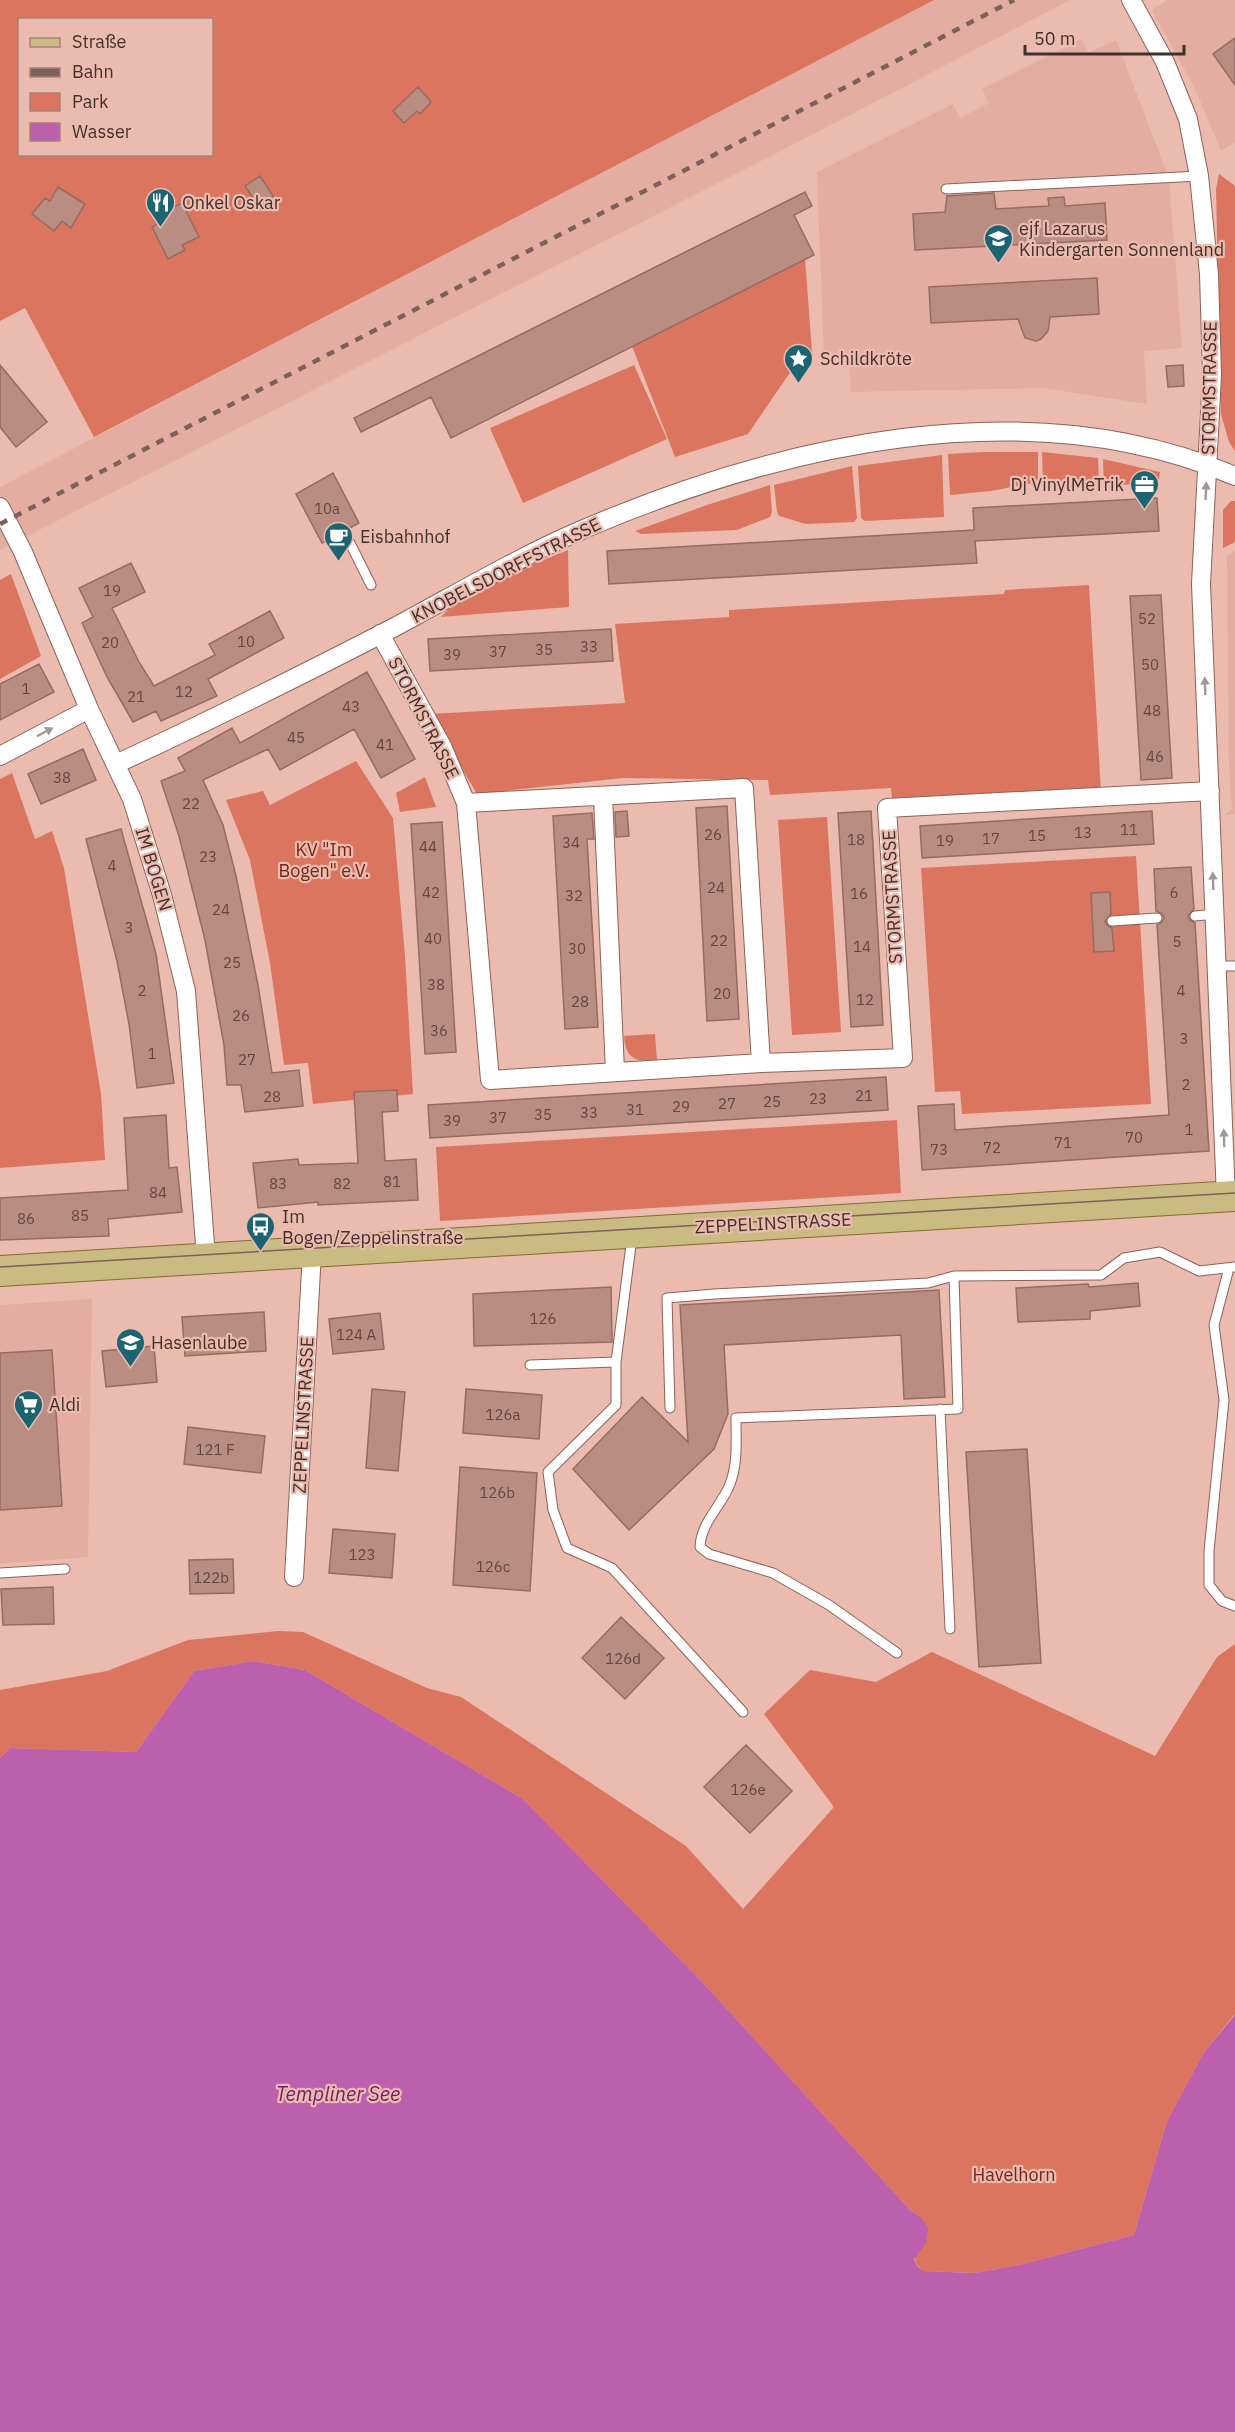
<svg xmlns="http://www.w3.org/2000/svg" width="1235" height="2432" font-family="'IBM Plex Sans',sans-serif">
<rect width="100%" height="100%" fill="#ebbbb0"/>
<path fill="#e4ada1" d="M 934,0 L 1070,0 L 806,138 L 0,550 L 0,487 Z
M 1167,0 L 1235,0 L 1235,142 L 1221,151 L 1196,91 L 1152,10 Z
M 1082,39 L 1088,53 L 1116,40 L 1169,178 L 1182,348 L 1144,351 L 1147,404 L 1043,388 L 851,392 L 849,355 L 824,357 L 817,172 L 953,104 L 960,118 L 989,103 L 982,89 Z
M 1235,551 L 1235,814 L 1224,815 L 1232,809 L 1229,768 L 1227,555 Z
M 92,1299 L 88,1557 L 0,1564 L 0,1305 Z"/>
<path fill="#db755f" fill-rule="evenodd" d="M 0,0 L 934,0 L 94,437 L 25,308 L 0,321 ZM 20,20 L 212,20 L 212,154 L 20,154 Z
M 1219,174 L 1235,186 L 1235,451 L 1229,442 L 1221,414 L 1216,189 Z
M 805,259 L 812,352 L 804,352 L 748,434 L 675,457 L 632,346 Z
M 634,365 L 667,439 L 523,503 L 490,428 Z
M 984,452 L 1038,452 L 1038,482 L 991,491 L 950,495 L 948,454 Z
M 1042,452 L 1098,458 L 1099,486 L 1043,482 Z
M 942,455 L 944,517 L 865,521 L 861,518 L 858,466 Z
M 1103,459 L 1160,472 L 1159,479 L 1152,483 L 1104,486 Z
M 852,466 L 857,518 L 854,522 L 806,524 L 779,516 L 777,512 L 774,485 Z
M 770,485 L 772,512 L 770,517 L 737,530 L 641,534 L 635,531 L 707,505 Z
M 1231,501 L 1235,501 L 1235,542 L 1223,548 L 1223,510 Z
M 568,550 L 569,607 L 441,617 C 468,586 530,566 568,550 Z
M 11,574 L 41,656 L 0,679 L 0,580 Z
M 1089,585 L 1101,793 L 994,796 L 990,793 L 892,798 L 891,788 L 770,795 L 768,780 L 623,778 L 477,794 L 430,714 L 625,703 L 615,624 L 729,617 L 729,610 L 1004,594 L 1005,590 Z
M 356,761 L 393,818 L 405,956 L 413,1094 L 313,1104 L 308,1063 L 284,1065 L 270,963 L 250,860 L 226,800 L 263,791 L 270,805 Z
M 12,773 L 35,839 L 52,831 L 64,868 L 101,1094 L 105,1160 L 0,1168 L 0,779 Z
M 425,777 L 436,807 L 400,812 L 396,793 Z
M 827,817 L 841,1032 L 792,1035 L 778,820 Z
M 1136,856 L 1151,1104 L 962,1114 L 960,1091 L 935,1092 L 921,868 Z
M 655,1034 L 657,1060 C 635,1062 626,1059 624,1036 Z
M 897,1120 L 901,1193 L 440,1221 L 436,1147 Z
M 278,1631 L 303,1632 L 427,1688 L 461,1697 L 686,1846 L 743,1909 L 834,1807 L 764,1714 L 810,1670 L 876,1682 L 932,1652 L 1155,1756 L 1217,1657 L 1235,1644 L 1235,2014 L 1204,2052 L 1167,2121 L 1134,2235 L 1019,2265 L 974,2273 L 924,2271 C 906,2261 918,2235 921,2217 L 911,2211 L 707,1987 L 523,1799 L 305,1670 L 253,1661 L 194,1671 L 136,1752 L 10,1748 L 0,1758 L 0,1690 L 107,1671 L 188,1640 Z"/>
<path fill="#bc5fad" d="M 253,1661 L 305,1670 L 523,1799 L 707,1987 L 911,2211 L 921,2217 L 928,2228 L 926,2243 L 914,2259 L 918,2267 L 924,2271 L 974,2273 L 1019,2265 L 1134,2235 L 1167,2121 L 1204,2052 L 1235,2015 L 1235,2432 L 0,2432 L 0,1758 L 10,1748 L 136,1752 L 194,1671 Z"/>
<path fill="#ba8d82" stroke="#966b61" stroke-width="1.5" d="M 1235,38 L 1235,85 L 1213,54 Z
M 418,87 L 431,102 L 420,114 L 417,111 L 404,123 L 393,111 Z
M 260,176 L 273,196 L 258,206 L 245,186 Z
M 58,187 L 85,204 L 71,228 L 62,221 L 54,231 L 32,214 L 45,198 L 50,201 Z
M 805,192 L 812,206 L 794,215 L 814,255 L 451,438 L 431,397 L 361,432 L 354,418 Z
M 994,193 L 996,209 L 1049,206 L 1048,198 L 1064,197 L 1065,206 L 1105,203 L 1107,240 L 915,250 L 913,214 L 945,212 L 947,196 Z
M 182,203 L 199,237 L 182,245 L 185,250 L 168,259 L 152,227 L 158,224 L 155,216 Z
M 1097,278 L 1099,314 L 1050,317 L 1048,331 L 1041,339 L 1036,341 L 1025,338 L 1018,319 L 931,323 L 929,287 Z
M 0,365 L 47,422 L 16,447 L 0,427 Z
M 1183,365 L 1184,386 L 1168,387 L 1166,366 Z
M 333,473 L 359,523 L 322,543 L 296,494 Z
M 1157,498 L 1159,531 L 975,541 L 977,563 L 609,584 L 607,551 L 974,530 L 973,508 Z
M 131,563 L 145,592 L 112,608 L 139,662 L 154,686 L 215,655 L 209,644 L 270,611 L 284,638 L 208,679 L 217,696 L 161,721 L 156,711 L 133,722 L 107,677 L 82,623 L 93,617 L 79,588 Z
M 1161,595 L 1172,778 L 1141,780 L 1130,596 Z
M 611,629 L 613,661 L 430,671 L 428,639 Z
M 39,664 L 54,692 L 0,720 L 0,684 Z
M 367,672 L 415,759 L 381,778 L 354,729 L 280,770 L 268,749 L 203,780 L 223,825 L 236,876 L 258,985 L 272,1073 L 299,1070 L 303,1106 L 245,1112 L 241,1085 L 227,1085 L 224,1045 L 205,940 L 179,836 L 161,781 L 185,771 L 178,758 L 232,728 L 240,743 Z
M 83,749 L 96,780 L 41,804 L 28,774 Z
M 727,806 L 739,1019 L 707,1021 L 696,808 Z
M 627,811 L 629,836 L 616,837 L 615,812 Z
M 871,811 L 883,1025 L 851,1027 L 838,813 Z
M 1152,811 L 1154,844 L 922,858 L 920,826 Z
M 592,813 L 594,839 L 587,839 L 598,1027 L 565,1029 L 553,816 Z
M 442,822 L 456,1052 L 425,1054 L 411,824 Z
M 121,829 L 156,954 L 174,1083 L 137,1088 L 129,1024 L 117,961 L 86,839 Z
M 1191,867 L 1194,909 L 1188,916 L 1190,920 L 1195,923 L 1209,1151 L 922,1170 L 918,1106 L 954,1104 L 955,1130 L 1169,1115 L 1157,925 L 1161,923 L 1164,918 L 1162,914 L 1156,911 L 1154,869 Z
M 1110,892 L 1111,914 L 1105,921 L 1107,925 L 1112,928 L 1114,951 L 1094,952 L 1091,893 Z
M 886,1077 L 888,1110 L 430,1138 L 428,1105 Z
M 397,1090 L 398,1111 L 382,1112 L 385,1161 L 416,1159 L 418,1200 L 318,1205 L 318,1202 L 258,1208 L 253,1163 L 298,1159 L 299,1165 L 358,1163 L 354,1092 Z
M 166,1115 L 169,1168 L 177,1167 L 182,1212 L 108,1219 L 109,1236 L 0,1240 L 0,1198 L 128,1190 L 124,1118 Z
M 1138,1283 L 1140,1306 L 1090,1311 L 1090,1319 L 1018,1322 L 1016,1288 L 1088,1284 L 1089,1287 Z
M 611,1287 L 612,1342 L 474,1346 L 473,1294 Z
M 939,1290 L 945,1397 L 904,1399 L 901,1335 L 724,1345 L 728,1414 L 714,1449 L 629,1530 L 573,1469 L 642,1397 L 688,1442 L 680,1305 Z
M 264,1312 L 266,1351 L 185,1356 L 182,1317 Z
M 380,1313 L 384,1349 L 333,1354 L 329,1319 Z
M 154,1346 L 157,1382 L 106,1387 L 102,1351 Z
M 52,1350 L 62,1506 L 0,1510 L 0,1353 Z
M 372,1389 L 405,1392 L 398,1471 L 366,1468 Z
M 466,1389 L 542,1395 L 539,1439 L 463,1433 Z
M 188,1427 L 265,1436 L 261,1473 L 184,1464 Z
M 1027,1449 L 1041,1663 L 979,1667 L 966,1452 Z
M 460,1467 L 537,1473 L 530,1591 L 453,1585 Z
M 333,1529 L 395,1534 L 392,1578 L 329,1573 Z
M 233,1559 L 234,1593 L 190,1594 L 189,1560 Z
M 53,1587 L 54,1624 L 3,1625 L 1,1589 Z
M 621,1617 L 664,1658 L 625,1699 L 582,1658 Z
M 746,1745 L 792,1791 L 750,1833 L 704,1787 Z"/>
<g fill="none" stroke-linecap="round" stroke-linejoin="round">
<defs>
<path id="service" d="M 946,189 L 1199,176
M 350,543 L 371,585
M 1195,916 L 1215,914
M 1112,921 L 1157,918
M 1218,966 L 1235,966
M 1229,1268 L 1214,1325 L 1224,1400 L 1209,1551 L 1209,1585 L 1222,1601 L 1235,1606
M 616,1362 L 616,1405 L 548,1472 L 553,1510 L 567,1548 L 612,1568 L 743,1712
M 530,1365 L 616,1362 L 632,1237
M 670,1408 L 667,1298 L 714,1294 L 928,1283 L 954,1276 L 1101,1275 L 1124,1258 L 1160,1252 L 1199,1271 L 1235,1267
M 940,1409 L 950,1629
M 0,1573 L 65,1569
M 897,1653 L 829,1605 L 773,1573 L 709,1554 L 700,1547 C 701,1522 721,1507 730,1484 C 738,1464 736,1439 736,1418 L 958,1409 L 954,1276"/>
<path id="minor" d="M 1131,0 L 1165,62 L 1188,119 L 1199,176 L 1209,274 L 1212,375 L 1201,584 L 1226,1197
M 0,507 L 23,552 L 89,709 L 132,799 L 162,895 L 186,991 L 206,1258
M 380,634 L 442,746 L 466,803 L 490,1080 L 761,1063 L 903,1058 L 887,808 L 1210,791
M 0,756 L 89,709
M 116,764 C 209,721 300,676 391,629 C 453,596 513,560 577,532 C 778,445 1026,387 1235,476
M 603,796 L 615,1072
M 466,803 L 744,788 L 761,1063
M 294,1577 L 312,1252"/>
<path id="primary" d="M 0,1271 L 1235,1196"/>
</defs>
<use href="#service" stroke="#8c6258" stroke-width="11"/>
<use href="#minor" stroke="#8c6258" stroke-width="20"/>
<use href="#primary" stroke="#836c2f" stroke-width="32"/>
<use href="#service" stroke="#fff" stroke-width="9"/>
<use href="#minor" stroke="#fff" stroke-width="18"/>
<use href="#primary" stroke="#cabb83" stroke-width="30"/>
<path stroke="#7d605a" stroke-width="1.5" d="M 0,1267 L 1235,1193"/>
<path stroke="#7d605a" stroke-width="4.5" stroke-dasharray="8 8" stroke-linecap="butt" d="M 0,524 L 1014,0"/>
</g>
<defs><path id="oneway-solid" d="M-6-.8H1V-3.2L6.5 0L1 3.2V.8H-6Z" transform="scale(1.5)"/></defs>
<g fill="#a19896">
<use href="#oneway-solid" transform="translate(1206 491) rotate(-87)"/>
<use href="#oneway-solid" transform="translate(1205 686) rotate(-92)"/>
<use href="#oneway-solid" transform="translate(45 732) rotate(-28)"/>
<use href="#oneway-solid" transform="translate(1213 881) rotate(-92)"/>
<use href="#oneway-solid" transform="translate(1224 1138) rotate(-92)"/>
</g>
<defs>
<symbol id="restaurant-pin" viewBox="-11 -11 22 30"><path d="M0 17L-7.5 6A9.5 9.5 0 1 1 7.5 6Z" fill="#1c6472" stroke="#ebbbb0"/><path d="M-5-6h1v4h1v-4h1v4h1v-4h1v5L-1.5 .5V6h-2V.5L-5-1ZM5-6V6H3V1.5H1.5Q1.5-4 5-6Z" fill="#fff"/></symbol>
<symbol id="school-pin" viewBox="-11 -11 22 30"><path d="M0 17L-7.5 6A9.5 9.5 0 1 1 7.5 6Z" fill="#1c6472" stroke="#ebbbb0"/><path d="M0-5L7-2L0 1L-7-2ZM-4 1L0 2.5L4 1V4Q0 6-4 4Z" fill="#fff"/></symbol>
<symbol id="sight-pin" viewBox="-11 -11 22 30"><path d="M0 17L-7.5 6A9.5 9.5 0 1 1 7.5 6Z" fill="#1c6472" stroke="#ebbbb0"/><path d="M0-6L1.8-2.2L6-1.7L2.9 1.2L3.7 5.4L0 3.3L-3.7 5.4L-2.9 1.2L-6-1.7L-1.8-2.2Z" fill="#fff"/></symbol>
<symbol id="office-pin" viewBox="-11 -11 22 30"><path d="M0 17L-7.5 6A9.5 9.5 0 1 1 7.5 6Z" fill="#1c6472" stroke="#ebbbb0"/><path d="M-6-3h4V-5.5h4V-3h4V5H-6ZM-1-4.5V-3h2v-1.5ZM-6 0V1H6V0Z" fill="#fff"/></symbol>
<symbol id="cafe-pin" viewBox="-11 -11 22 30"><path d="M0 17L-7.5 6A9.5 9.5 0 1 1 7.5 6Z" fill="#1c6472" stroke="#ebbbb0"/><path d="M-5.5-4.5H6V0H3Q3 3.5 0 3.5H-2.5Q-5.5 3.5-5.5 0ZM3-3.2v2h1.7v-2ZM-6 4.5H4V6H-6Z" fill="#fff"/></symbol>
<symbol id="bus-pin" viewBox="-11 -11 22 30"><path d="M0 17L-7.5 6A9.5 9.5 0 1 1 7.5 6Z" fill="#1c6472" stroke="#ebbbb0"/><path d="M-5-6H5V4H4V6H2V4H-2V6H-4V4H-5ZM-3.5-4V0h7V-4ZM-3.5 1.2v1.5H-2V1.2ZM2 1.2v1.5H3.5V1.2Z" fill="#fff"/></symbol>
<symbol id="supermarket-pin" viewBox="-11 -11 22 30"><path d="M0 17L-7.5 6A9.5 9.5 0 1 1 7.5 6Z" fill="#1c6472" stroke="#ebbbb0"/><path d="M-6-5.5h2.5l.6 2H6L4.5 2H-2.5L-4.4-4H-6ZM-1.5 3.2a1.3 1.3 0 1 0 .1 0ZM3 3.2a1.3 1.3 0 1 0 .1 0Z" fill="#fff"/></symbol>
</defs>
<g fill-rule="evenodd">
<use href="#restaurant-pin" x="144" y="186" width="33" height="45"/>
<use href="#school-pin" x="982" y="222" width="33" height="45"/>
<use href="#sight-pin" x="782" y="342" width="33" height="45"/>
<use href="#office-pin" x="1128" y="468" width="33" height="45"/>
<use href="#cafe-pin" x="322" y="520" width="33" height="45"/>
<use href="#bus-pin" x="244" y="1210" width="33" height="45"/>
<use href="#school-pin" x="114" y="1326" width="33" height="45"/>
<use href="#supermarket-pin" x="12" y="1388" width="33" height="45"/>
</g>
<g text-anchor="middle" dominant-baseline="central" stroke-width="4.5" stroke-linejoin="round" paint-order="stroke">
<g font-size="15" fill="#614742">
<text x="327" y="508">10a</text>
<text x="112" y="590">19</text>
<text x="1147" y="618">52</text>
<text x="246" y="641">10</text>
<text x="110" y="642">20</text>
<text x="589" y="646">33</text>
<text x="544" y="649">35</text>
<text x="498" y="651">37</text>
<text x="452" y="654">39</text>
<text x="1150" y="664">50</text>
<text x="26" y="688">1</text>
<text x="184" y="691">12</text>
<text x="136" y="696">21</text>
<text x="351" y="706">43</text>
<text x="1152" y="710">48</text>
<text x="296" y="737">45</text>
<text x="385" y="744">41</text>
<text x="1155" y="756">46</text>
<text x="62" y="777">38</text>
<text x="191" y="803">22</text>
<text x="1129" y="829">11</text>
<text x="1083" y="832">13</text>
<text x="713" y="834">26</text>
<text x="1037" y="835">15</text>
<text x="991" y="838">17</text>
<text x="856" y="839">18</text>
<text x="945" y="840">19</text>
<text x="571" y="842">34</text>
<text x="428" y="846">44</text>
<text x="208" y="856">23</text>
<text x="112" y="865">4</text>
<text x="716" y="887">24</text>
<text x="431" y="892">42</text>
<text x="1174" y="892">6</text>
<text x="859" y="893">16</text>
<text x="574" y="895">32</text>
<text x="221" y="909">24</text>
<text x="129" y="927">3</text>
<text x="433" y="938">40</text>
<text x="719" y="940">22</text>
<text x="1177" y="941">5</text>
<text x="862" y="946">14</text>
<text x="577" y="948">30</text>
<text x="232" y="962">25</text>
<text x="436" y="984">38</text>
<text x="142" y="990">2</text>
<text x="1181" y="990">4</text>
<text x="722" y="993">20</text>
<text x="865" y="999">12</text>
<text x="580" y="1001">28</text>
<text x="241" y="1015">26</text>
<text x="439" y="1030">36</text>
<text x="1184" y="1038">3</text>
<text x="152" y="1053">1</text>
<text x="247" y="1059">27</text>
<text x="1186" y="1084">2</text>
<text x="864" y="1095">21</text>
<text x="272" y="1096">28</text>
<text x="818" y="1098">23</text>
<text x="772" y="1101">25</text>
<text x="727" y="1103">27</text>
<text x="681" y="1106">29</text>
<text x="635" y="1109">31</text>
<text x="589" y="1112">33</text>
<text x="543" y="1114">35</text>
<text x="498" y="1117">37</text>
<text x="452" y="1120">39</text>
<text x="1189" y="1129">1</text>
<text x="1134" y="1137">70</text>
<text x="1063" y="1142">71</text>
<text x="992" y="1147">72</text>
<text x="939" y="1149">73</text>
<text x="392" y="1181">81</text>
<text x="278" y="1183">83</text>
<text x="342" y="1183">82</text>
<text x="158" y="1192">84</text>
<text x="80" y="1215">85</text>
<text x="26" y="1218">86</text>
<text x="543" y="1318">126</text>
<text x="356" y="1334">124 A</text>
<text x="503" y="1414">126a</text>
<text x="215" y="1449">121 F</text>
<text x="497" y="1492">126b</text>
<text x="362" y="1554">123</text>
<text x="493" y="1566">126c</text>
<text x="211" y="1577">122b</text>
<text x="623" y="1658">126d</text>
<text x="748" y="1789">126e</text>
</g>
<g font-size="18" fill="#43302c" stroke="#ebbbb0" text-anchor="start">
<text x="182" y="202">Onkel Oskar</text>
<text x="1019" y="228">ejf Lazarus<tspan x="1019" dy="21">Kindergarten Sonnenland</tspan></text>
<text x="820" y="358">Schildkröte</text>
<text x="1124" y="484" text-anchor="end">Dj VinylMeTrik</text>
<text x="360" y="536">Eisbahnhof</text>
<text x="282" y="1216">Im<tspan x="282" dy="21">Bogen/Zeppelinstraße</tspan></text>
<text x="151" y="1342">Hasenlaube</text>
<text x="49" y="1404">Aldi</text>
</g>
<g font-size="18" fill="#43302c" stroke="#ebbbb0">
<text transform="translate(1209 388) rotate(-89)">STORMSTRASSE</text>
<text transform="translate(506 570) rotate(-27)">KNOBELSDORFFSTRASSE</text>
<text transform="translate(424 718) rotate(63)">STORMSTRASSE</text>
<text transform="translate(154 869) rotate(73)">IM BOGEN</text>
<text transform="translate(892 897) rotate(-93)">STORMSTRASSE</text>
<text transform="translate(773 1223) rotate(-3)">ZEPPELINSTRASSE</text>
<text transform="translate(303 1415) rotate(-87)">ZEPPELINSTRASSE</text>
</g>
<g font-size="18" fill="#722616" stroke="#ebbbb0">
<text x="324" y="849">KV "Im<tspan x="324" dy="21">Bogen" e.V.</tspan></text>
<text x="1014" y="2174">Havelhorn</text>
</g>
<g font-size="20" font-style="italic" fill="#731d68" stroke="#ebbbb0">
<text x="338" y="2093">Templiner See</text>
</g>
</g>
<rect x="18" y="18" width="195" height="138" fill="#ebbbb0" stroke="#a8837b" stroke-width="1.5"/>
<rect x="30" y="38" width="30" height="9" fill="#cabb83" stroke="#a8837b" stroke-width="1.5"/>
<text x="72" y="48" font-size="18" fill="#43302c">Straße</text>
<rect x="30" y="68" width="30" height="9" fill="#7d605a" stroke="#a8837b" stroke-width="1.5"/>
<text x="72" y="78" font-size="18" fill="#43302c">Bahn</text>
<rect x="30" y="93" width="30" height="18" fill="#db755f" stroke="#a8837b" stroke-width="1.5"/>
<text x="72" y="108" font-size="18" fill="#43302c">Park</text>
<rect x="30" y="123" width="30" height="18" fill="#bc5fad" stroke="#a8837b" stroke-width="1.5"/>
<text x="72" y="138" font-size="18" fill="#43302c">Wasser</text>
<path d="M1025 45v9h159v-9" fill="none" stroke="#43302c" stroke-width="3"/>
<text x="1034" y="45" font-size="18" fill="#43302c" stroke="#ebbbb0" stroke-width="4.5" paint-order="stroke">50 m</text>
</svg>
